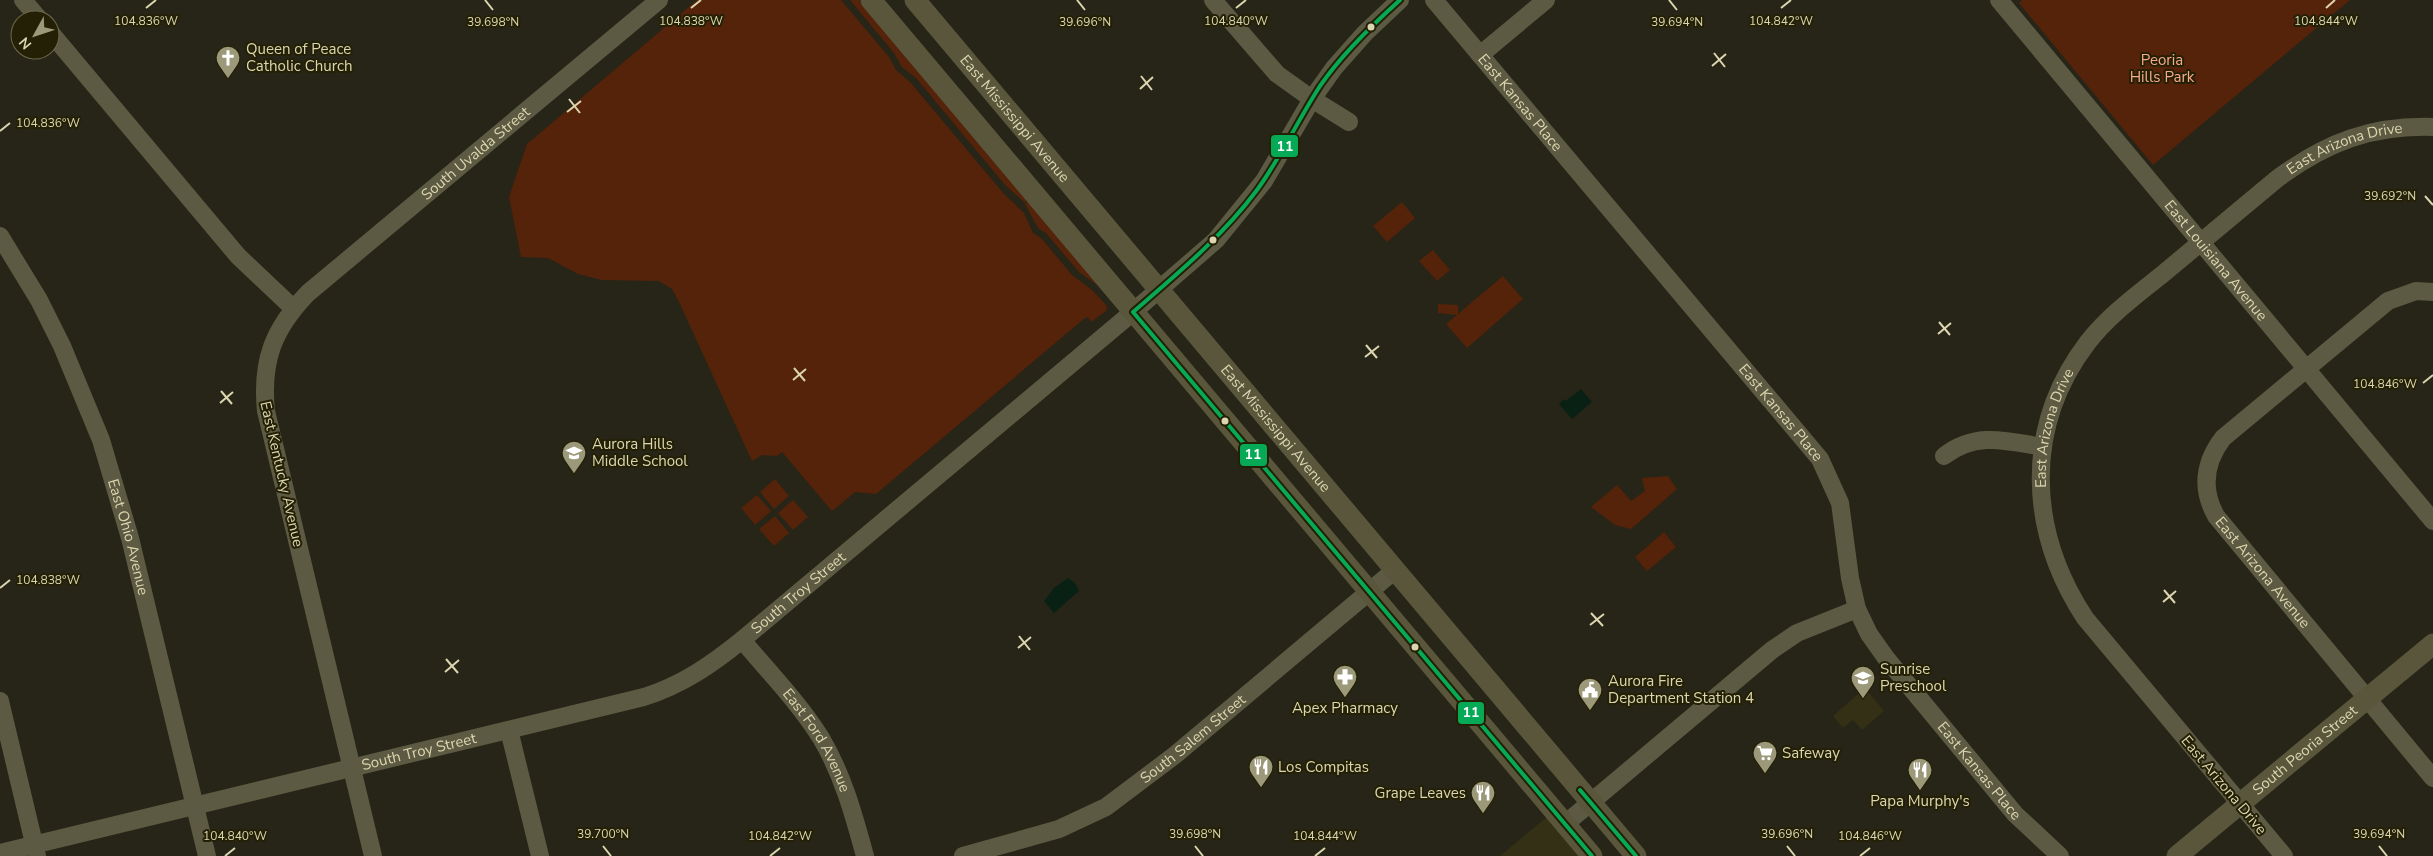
<svg xmlns="http://www.w3.org/2000/svg" width="2433" height="856" font-family="'Nunito Sans',sans-serif">
<rect width="100%" height="100%" fill="#272517"/>
<path fill="#343015" d="M 1865,688 L 1884,711 L 1862,730 L 1853,720 L 1843,728 L 1833,716 Z
M 1547,817 L 1579,856 L 1500,856 Z"/>
<path fill="#55220a" d="M 697,0 L 841,0 L 889,57 L 896,70 L 910,82 L 1004,194 L 1024,213 L 1033,233 L 1042,239 L 1072,275 L 1092,290 L 1107,306 L 1106,311 L 1091,322 L 1088,317 L 1085,318 L 876,494 L 855,492 L 832,511 L 782,452 L 777,456 L 762,455 L 752,461 L 679,302 L 672,289 L 659,281 L 602,280 L 578,274 L 548,258 L 521,257 L 509,197 L 527,144 Z
M 850,0 L 859,0 L 1026,199 L 1025,203 L 1028,202 L 1100,287 L 1079,272 L 1046,233 L 1038,228 L 1024,202 L 1005,185 L 916,78 L 902,67 L 894,53 Z
M 2022,0 L 2350,0 L 2153,165 L 2019,3 Z
M 1402,202 L 1415,218 L 1387,242 L 1373,226 Z
M 1433,250 L 1450,270 L 1437,281 L 1419,261 Z
M 1503,276 L 1523,299 L 1467,348 L 1446,324 L 1457,315 L 1438,313 L 1438,304 L 1458,305 L 1458,314 Z
M 1668,476 L 1677,489 L 1631,529 L 1615,525 L 1591,507 L 1617,485 L 1631,501 L 1645,491 L 1642,478 Z
M 775,479 L 789,496 L 774,509 L 760,492 Z
M 757,495 L 771,511 L 755,525 L 741,508 Z
M 793,500 L 808,517 L 793,530 L 778,513 Z
M 775,516 L 789,533 L 774,546 L 759,529 Z
M 1664,532 L 1676,547 L 1647,571 L 1635,557 Z"/>
<path fill="#092115" d="M 1581,389 L 1592,402 L 1572,419 L 1559,404 L 1564,399 L 1566,401 Z
M 1068,578 L 1075,583 L 1079,591 L 1054,613 L 1044,601 L 1054,588 Z"/>
<g fill="none" stroke-linecap="round" stroke-linejoin="round">
<g stroke="#5c5a42" stroke-width="18">
<path d="M 23,0 L 40,20"/>
<path d="M 1213,0 L 1277,74 L 1312,99 L 1349,122"/>
<path id="s1" d="M 1434,0 L 1820,459 L 1840,503 L 1850,578 L 1857,609 L 1869,634 L 1886,658 L 2015,814 L 2060,856"/>
<path id="s2" d="M 1999,0 L 2433,521"/>
<path d="M 50,32 L 238,256 L 293,308"/>
<path d="M 1480,55 L 1546,0"/>
<path id="s3" d="M 0,236 L 39,300 L 62,346 L 101,440 L 130,538 L 207,856"/>
<path id="s4" d="M 2433,292 L 2416,291 L 2388,301 L 2223,438 C 2204,463 2201,489 2216,516 L 2433,778"/>
<path d="M 1944,456 C 1976,431 2007,441 2043,447"/>
<path id="s5" d="M 742,640 C 769,672 799,703 821,738 C 843,775 854,816 865,856"/>
<path d="M 0,701 L 37,856"/>
<path d="M 509,730 L 540,856"/>
<path d="M 1565,824 L 1772,650 L 1797,633 L 1857,609"/>
<path id="s6" d="M 0,853 L 644,697 C 682,685 711,665 742,640 L 1133,312 L 1216,240 L 1264,181 L 1312,99 L 1334,68 L 1365,33 L 1400,0"/>
<path id="s7" d="M 373,856 L 266,411 C 261,361 273,329 308,293 L 659,0"/>
<path id="s8" d="M 963,856 L 1059,829 L 1106,807 L 1175,755 L 1395,570"/>
<path id="s9" d="M 2284,856 L 2085,618 C 2028,531 2023,427 2088,342 C 2109,315 2138,294 2164,273 C 2202,241 2240,210 2278,178 C 2327,142 2372,125 2433,127"/>
</g>
<g stroke="#59563c" stroke-width="21">
<path d="M 871,0 L 1592,856"/>
<path id="s10" d="M 915,0 L 1636,856"/>
<path id="s11" d="M 2177,856 L 2433,644"/>
</g>
<defs>
<path id="bus-1" d="M 1400,0 C 1371,26 1342,54 1320,86 C 1298,120 1281,157 1257,190 C 1222,237 1177,274 1133,312 L 1592,856
M 1580,790 L 1636,856"/>
</defs>
<use href="#bus-1" stroke="#242006" stroke-width="8"/>
<use href="#bus-1" stroke="#06aa56" stroke-width="4"/>
</g>
<path fill="none" stroke="#dbd6af" stroke-width="2" d="M 485,0 L 493,10M 1077,0 L 1085,10M 1669,0 L 1677,10M 146,8 L 156,0M 691,8 L 701,0M 1236,8 L 1246,0M 1781,8 L 1791,0M 2326,8 L 2335,0M 1714,53 L 1725,67M 1712,66 L 1726,54M 1141,76 L 1152,90M 1140,89 L 1153,77M 569,99 L 580,113M 567,112 L 581,101M 0,131 L 10,123M 2425,196 L 2433,205M 1939,322 L 1950,335M 1938,334 L 1951,323M 1366,345 L 1377,358M 1365,357 L 1379,346M 794,368 L 805,381M 793,380 L 806,369M 2423,383 L 2433,375M 221,391 L 232,404M 220,403 L 233,392M 0,588 L 10,580M 2164,590 L 2175,603M 2163,602 L 2176,591M 1591,613 L 1603,626M 1590,625 L 1604,614M 1019,636 L 1030,650M 1018,648 L 1031,637M 446,659 L 458,673M 445,672 L 459,660M 603,846 L 611,856M 1195,846 L 1203,856M 1787,846 L 1795,856M 2379,846 L 2387,856M 225,856 L 235,848M 770,856 L 780,848M 1315,856 L 1325,848M 1860,856 L 1870,848"/>
<defs>
<symbol id="church-pin" viewBox="-11 -11 22 30"><path d="M0 17L-7.5 6A9.5 9.5 0 1 1 7.5 6Z" fill="#9c987a" stroke="#242006"/><path d="M-1.2-6h2.4v3.5h3.3v2.4h-3.3V6h-2.4V-.1h-3.3v-2.4h3.3Z" fill="#fff"/></symbol>
<symbol id="school-pin" viewBox="-11 -11 22 30"><path d="M0 17L-7.5 6A9.5 9.5 0 1 1 7.5 6Z" fill="#9c987a" stroke="#242006"/><path d="M0-5L7-2L0 1L-7-2ZM-4 1L0 2.5L4 1V4Q0 6-4 4Z" fill="#fff"/></symbol>
<symbol id="pharmacy-pin" viewBox="-11 -11 22 30"><path d="M0 17L-7.5 6A9.5 9.5 0 1 1 7.5 6Z" fill="#9c987a" stroke="#242006"/><path d="M-2-6h4v4h4v4h-4v4h-4v-4h-4v-4h4Z" fill="#fff"/></symbol>
<symbol id="civic-pin" viewBox="-11 -11 22 30"><path d="M0 17L-7.5 6A9.5 9.5 0 1 1 7.5 6Z" fill="#9c987a" stroke="#242006"/><path d="M-.6-6.5H3V-4.5H.6V-3L4-1V1h2V6H-6V1h2V-1L-.6-3ZM-1.2 2.5V6h2.4V2.5Z" fill="#fff"/></symbol>
<symbol id="supermarket-pin" viewBox="-11 -11 22 30"><path d="M0 17L-7.5 6A9.5 9.5 0 1 1 7.5 6Z" fill="#9c987a" stroke="#242006"/><path d="M-6-5.5h2.5l.6 2H6L4.5 2H-2.5L-4.4-4H-6ZM-1.5 3.2a1.3 1.3 0 1 0 .1 0ZM3 3.2a1.3 1.3 0 1 0 .1 0Z" fill="#fff"/></symbol>
<symbol id="restaurant-pin" viewBox="-11 -11 22 30"><path d="M0 17L-7.5 6A9.5 9.5 0 1 1 7.5 6Z" fill="#9c987a" stroke="#242006"/><path d="M-5-6h1v4h1v-4h1v4h1v-4h1v5L-1.5 .5V6h-2V.5L-5-1ZM5-6V6H3V1.5H1.5Q1.5-4 5-6Z" fill="#fff"/></symbol>
</defs>
<g fill-rule="evenodd">
<use href="#church-pin" x="214" y="44" width="28" height="38"/>
<use href="#school-pin" x="560" y="439" width="28" height="38"/>
<use href="#pharmacy-pin" x="1331" y="663" width="28" height="38"/>
<use href="#school-pin" x="1849" y="664" width="28" height="38"/>
<use href="#civic-pin" x="1576" y="676" width="28" height="38"/>
<use href="#supermarket-pin" x="1751" y="739" width="28" height="38"/>
<use href="#restaurant-pin" x="1247" y="753" width="28" height="38"/>
<use href="#restaurant-pin" x="1906" y="756" width="28" height="38"/>
<use href="#restaurant-pin" x="1469" y="779" width="28" height="38"/>
</g>
<g fill="#dbd6af" stroke="#242006" stroke-width="2">
<circle cx="1371" cy="27" r="4.5"/>
<circle cx="1213" cy="240" r="4.5"/>
<circle cx="1225" cy="421" r="4.5"/>
<circle cx="1415" cy="647" r="4.5"/>
</g>
<g text-anchor="middle" dominant-baseline="central" stroke-width="4" stroke-linejoin="round" paint-order="stroke">
<g font-size="15" fill="#dbd6af" stroke="#242006" text-anchor="start">
<text x="246" y="49">Queen of Peace<tspan x="246" dy="17">Catholic Church</tspan></text>
<text x="592" y="444">Aurora Hills<tspan x="592" dy="17">Middle School</tspan></text>
<text x="1880" y="669">Sunrise<tspan x="1880" dy="17">Preschool</tspan></text>
<text x="1608" y="681">Aurora Fire<tspan x="1608" dy="17">Department Station 4</tspan></text>
<text x="1345" y="708" text-anchor="middle">Apex Pharmacy</text>
<text x="1782" y="753">Safeway</text>
<text x="1278" y="767">Los Compitas</text>
<text x="1466" y="793" text-anchor="end">Grape Leaves</text>
<text x="1920" y="801" text-anchor="middle">Papa Murphy's</text>
</g>
<g font-size="15" fill="#f8a98a" stroke="#242006">
<text x="2162" y="60">Peoria<tspan x="2162" dy="17">Hills Park</tspan></text>
</g>
<g font-size="15" fill="#dbd6af" stroke="#242006">
<text stroke="none"><textPath href="#s1" startOffset="134">East Kansas Place</textPath></text>
<text stroke="none"><textPath href="#s10" startOffset="155">East Mississippi Avenue</textPath></text>
<text stroke="none"><textPath href="#s9" startOffset="931">East Arizona Drive</textPath></text>
<text stroke="none"><textPath href="#s7" startOffset="806">South Uvalda Street</textPath></text>
<text stroke="none"><textPath href="#s2" startOffset="339">East Louisiana Avenue</textPath></text>
<text stroke="none"><textPath href="#s1" startOffset="539">East Kansas Place</textPath></text>
<text stroke="none"><textPath href="#s10" startOffset="560">East Mississippi Avenue</textPath></text>
<text stroke="none"><textPath href="#s9" startOffset="511">East Arizona Drive</textPath></text>
<text transform="translate(282 474) rotate(77)">East Kentucky Avenue</text>
<text stroke="none"><textPath href="#s3" startOffset="329">East Ohio Avenue</textPath></text>
<text stroke="none"><textPath href="#s4" startOffset="418">East Arizona Avenue</textPath></text>
<text stroke="none"><textPath href="#s6" startOffset="850">South Troy Street</textPath></text>
<text stroke="none"><textPath href="#s8" startOffset="262">South Salem Street</textPath></text>
<text stroke="none"><textPath href="#s5" startOffset="126">East Ford Avenue</textPath></text>
<text stroke="none"><textPath href="#s11" startOffset="166">South Peoria Street</textPath></text>
<text stroke="none"><textPath href="#s6" startOffset="431">South Troy Street</textPath></text>
<text stroke="none"><textPath href="#s1" startOffset="959">East Kansas Place</textPath></text>
<text transform="translate(2224 785) rotate(50)">East Arizona Drive</text>
</g>
</g>
<g font-size="12" text-anchor="middle" fill="#dbd6af" stroke="#242006" stroke-width="4" stroke-linejoin="round" paint-order="stroke">
<text x="1781" y="25">104.842°W</text>
<text x="146" y="25">104.836°W</text>
<text x="691" y="25">104.838°W</text>
<text x="1236" y="25">104.840°W</text>
<text x="2326" y="25">104.844°W</text>
<text x="493" y="26">39.698°N</text>
<text x="1085" y="26">39.696°N</text>
<text x="1677" y="26">39.694°N</text>
<text x="48" y="127">104.836°W</text>
<text x="2390" y="200">39.692°N</text>
<text x="2385" y="388">104.846°W</text>
<text x="48" y="584">104.838°W</text>
<text x="603" y="838">39.700°N</text>
<text x="1195" y="838">39.698°N</text>
<text x="1787" y="838">39.696°N</text>
<text x="2379" y="838">39.694°N</text>
<text x="235" y="840">104.840°W</text>
<text x="780" y="840">104.842°W</text>
<text x="1325" y="840">104.844°W</text>
<text x="1870" y="840">104.846°W</text>
</g>
<g stroke="#242006" stroke-width="2">
<rect x="1270" y="134" width="29" height="24" rx="5" fill="#06aa56"/>
<rect x="1239" y="443" width="29" height="24" rx="5" fill="#06aa56"/>
<rect x="1457" y="701" width="28" height="24" rx="5" fill="#06aa56"/>
</g>
<g font-size="14" text-anchor="middle" font-weight="bold" fill="#fff">
<text x="1285" y="151">11</text>
<text x="1253" y="459">11</text>
<text x="1471" y="717">11</text>
</g>
<g transform="translate(35 35) rotate(230)"><circle r="24" fill="#242006" stroke="#6d694a"/>
<path d="M0-4L9 19L0 12L-9 19Z" fill="#9c987a"/>
<text y="-8" font-size="14" font-weight="bold" text-anchor="middle" fill="#dbd6af">N</text>
</g>
</svg>
